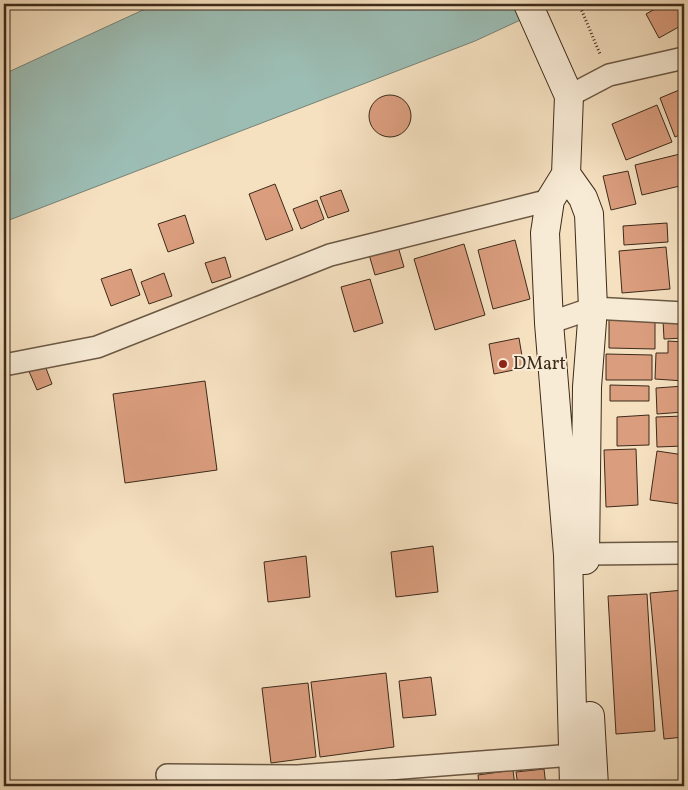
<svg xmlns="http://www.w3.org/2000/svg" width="688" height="790" font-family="Vollkorn,serif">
<rect width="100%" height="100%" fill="#f5e0c0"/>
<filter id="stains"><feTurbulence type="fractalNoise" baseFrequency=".004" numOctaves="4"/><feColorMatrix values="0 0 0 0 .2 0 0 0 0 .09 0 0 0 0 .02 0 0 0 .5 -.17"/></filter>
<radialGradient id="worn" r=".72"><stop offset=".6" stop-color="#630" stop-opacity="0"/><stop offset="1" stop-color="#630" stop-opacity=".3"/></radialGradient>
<path fill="#9cbdb4" stroke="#768376" d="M 156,4 L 555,4 L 475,41 L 4,222 L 4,74 Z"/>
<path fill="#da9d7e" stroke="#3d2b1a" d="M 664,4 L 684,4 L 684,24 L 659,38 L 646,14 Z
M 684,88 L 684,133 L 675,137 L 660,98 Z
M369 116a21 21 0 1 1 42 0a21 21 0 1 1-42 0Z
M 657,105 L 672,142 L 626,160 L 612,124 Z
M 684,153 L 684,185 L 642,195 L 635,165 Z
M 628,171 L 636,204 L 611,210 L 603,176 Z
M 275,184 L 293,230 L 266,240 L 249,194 Z
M 341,190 L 349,211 L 328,218 L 320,197 Z
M 317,200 L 324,219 L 301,229 L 293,209 Z
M 185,215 L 194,243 L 168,252 L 158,224 Z
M 680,222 L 684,222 L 684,254 Z
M 667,223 L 668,242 L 624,245 L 623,226 Z
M 515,240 L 530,299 L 493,309 L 478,250 Z
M 397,243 L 404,267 L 375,275 L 368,251 Z
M 464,244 L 485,315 L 435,330 L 414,259 Z
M 666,247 L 670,289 L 622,293 L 619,251 Z
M 225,257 L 231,277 L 212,283 L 205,263 Z
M 131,269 L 140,295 L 111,306 L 101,279 Z
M 164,273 L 172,296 L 149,304 L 141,282 Z
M 370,279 L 383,323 L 354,332 L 341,287 Z
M 609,318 L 655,318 L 655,349 L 609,348 Z
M 684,319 L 684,338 L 664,339 L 663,320 Z
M 519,338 L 524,368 L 494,374 L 489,344 Z
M 668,341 L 684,342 L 684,381 L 655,379 L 656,353 L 668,353 Z
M 606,354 L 652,355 L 652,380 L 606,380 Z
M 44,363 L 52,384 L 37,390 L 28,369 Z
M 205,381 L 217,470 L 125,483 L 113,394 Z
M 610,385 L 649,386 L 649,401 L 610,401 Z
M 684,386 L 684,412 L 657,414 L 656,388 Z
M 649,415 L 649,445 L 617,446 L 617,417 Z
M 684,416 L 684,446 L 657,447 L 656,417 Z
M 636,449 L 638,505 L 606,507 L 604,450 Z
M 657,451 L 684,455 L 684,473 L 680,504 L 650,500 Z
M 433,546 L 438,592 L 396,597 L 391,552 Z
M 306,556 L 310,597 L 268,602 L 264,562 Z
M 684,590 L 684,737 L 664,739 L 650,593 Z
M 647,594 L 655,731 L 616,734 L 608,596 Z
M 386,673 L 394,747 L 320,757 L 311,682 Z
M 431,677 L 436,715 L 403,718 L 399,681 Z
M 308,683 L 316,757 L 271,763 L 262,688 Z
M 544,769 L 546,786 L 518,786 L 516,772 Z
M 513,770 L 515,786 L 479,786 L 478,775 Z"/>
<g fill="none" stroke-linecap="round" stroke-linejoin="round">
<defs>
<path id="street" d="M 569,96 L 609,75 L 684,58
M 549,323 L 593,308 L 684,313
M 4,365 L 97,347 L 330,255 L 550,200
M 570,555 L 585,554 L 684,553
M 167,775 L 298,776 L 573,755"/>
<path id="secondary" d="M 528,4 L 569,96 L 566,174 L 550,200 L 545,233 L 549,323 L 568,555 L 574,786
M 566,174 L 583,198 L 589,214 L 593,308 L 587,387 L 585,560
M 590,716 L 594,786"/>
</defs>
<use href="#street" stroke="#6b5844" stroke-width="24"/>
<use href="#secondary" stroke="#3d2b1a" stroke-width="30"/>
<path stroke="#3d2b1a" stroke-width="3" stroke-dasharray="1 2.5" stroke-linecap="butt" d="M 579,4 L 600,54"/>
<use href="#street" stroke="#f8ebd6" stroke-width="21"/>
<use href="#secondary" stroke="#f8ebd6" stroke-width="28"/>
</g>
<circle fill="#8f2418" stroke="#f8ebd6" stroke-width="2" cx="503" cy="364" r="5"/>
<g text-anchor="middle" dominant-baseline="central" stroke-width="4" stroke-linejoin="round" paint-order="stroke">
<g font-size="18" fill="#3d2b1a" stroke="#f8ebd6" text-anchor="start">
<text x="513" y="364">DMart</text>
</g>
</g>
<rect width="688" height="790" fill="none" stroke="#f5e0c0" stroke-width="20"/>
<rect x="5" y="5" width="678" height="780" fill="none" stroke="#3d2b1a" stroke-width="2.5"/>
<rect x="10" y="10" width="668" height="770" fill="none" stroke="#3d2b1a"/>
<rect width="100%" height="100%" filter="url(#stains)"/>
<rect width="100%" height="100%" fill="url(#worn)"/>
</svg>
